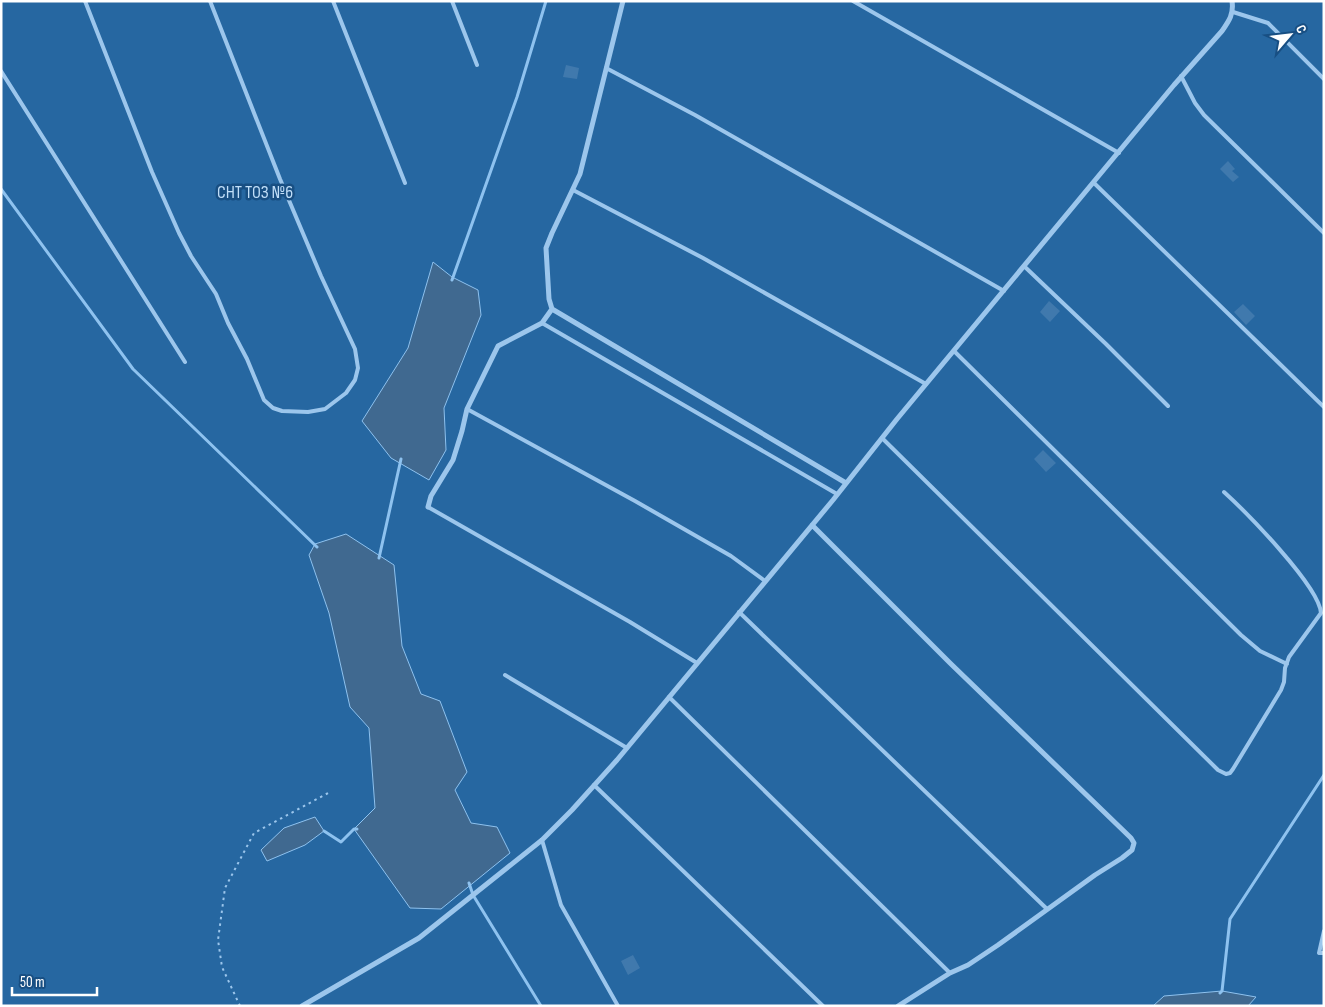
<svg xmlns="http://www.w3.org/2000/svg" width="1325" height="1007" font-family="'Sofia Sans Condensed',sans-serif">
<rect width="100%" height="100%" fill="#184f83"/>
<path fill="#2667a1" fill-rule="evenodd" d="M 1,1 L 1324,1 L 1324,1006 L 1248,1006 L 1255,997 L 1164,996 L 1153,1006 L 1,1006 ZM 433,262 L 452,277 L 478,290 L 481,315 L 444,408 L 446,450 L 362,421 L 408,348 ZM 309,555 L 397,612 L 402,646 L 455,790 L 471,823 L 497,827 L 375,808 L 369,728 Z"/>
<path fill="#406990" stroke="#8ec2ef" d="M 433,262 L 452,277 L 478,290 L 481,315 L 444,408 L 446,450 L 429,480 L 391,458 L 362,421 L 408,348 Z
M 346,534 L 394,565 L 402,646 L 421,694 L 440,701 L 467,772 L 455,790 L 471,823 L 497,827 L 510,853 L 441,909 L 410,908 L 354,829 L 375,808 L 369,728 L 350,707 L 329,613 L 309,555 L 315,544 Z
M 315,817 L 324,831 L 305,845 L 267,861 L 261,850 L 284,828 Z
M 1222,991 L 1256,997 L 1248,1006 L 1153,1006 L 1164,996 Z"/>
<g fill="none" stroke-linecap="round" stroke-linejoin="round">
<path stroke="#8ec2ef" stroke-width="3" d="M 1,189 L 133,369 L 317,547
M 452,280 L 517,97 L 546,1
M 379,558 L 401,459
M 324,831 L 341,842 L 354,829 L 357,829
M 469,883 L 473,895 L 541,1006
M 1220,993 L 1222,991 L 1230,919 L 1324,775"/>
</g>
<path fill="#4079ad" d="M 566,65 L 579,68 L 577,79 L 563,77 Z
M 1228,161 L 1235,169 L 1232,171 L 1239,177 L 1233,182 L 1220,169 Z
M 1049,301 L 1060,311 L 1050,322 L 1040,312 Z
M 1243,304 L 1255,316 L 1246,325 L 1234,312 Z
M 1043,450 L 1056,463 L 1046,472 L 1034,459 Z
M 633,955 L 640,968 L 628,975 L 621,961 Z"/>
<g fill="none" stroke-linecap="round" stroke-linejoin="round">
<path stroke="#9cc6ec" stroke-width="2" stroke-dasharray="2.5 4" stroke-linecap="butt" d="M 240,1006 L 222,967 L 218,940 L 225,888 L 254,833 L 330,792"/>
<path stroke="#9cc6ec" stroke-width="4" d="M 85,1 L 152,172 L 179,233 L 191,256 L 216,294 L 228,323 L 247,359 L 264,400 L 273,408 L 282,411 L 308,412 L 325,409 L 346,393 L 355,380 L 358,368 L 355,349 L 321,276 L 280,179 L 210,1
M 333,1 L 405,183
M 452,1 L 477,65
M 853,1 L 1119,153
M 1233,12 L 1268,23 L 1324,79
M 606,68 L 695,115 L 1004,291
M 1,71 L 185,362
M 1181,76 L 1195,103 L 1204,115 L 1324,233
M 1094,183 L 1324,407
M 573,190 L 703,258 L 926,384
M 1025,267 L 1106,344 L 1168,406
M 542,323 L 837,494
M 954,351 L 1241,635 L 1260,651 L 1287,664
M 467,409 L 635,501 L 731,556 L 765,581
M 882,438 L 1218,770 L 1226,774 L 1230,773 L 1233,769 L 1281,690 L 1284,682 L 1285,668 L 1289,657 L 1321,613 C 1319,586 1246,512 1224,492
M 428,507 L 630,622 L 697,663
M 739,612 L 1047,909
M 505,675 L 627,748
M 669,697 L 950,973
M 594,785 L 823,1006
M 542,840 L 561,905 L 618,1006
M 1324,931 L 1319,953 L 1324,953"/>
<path stroke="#9cc6ec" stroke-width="5" d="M 552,309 L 846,483
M 428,507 L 431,496 L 453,460 L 462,431 L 467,409 L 498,346 L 542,323 L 552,309 L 549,299 L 546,248 L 552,233 L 580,174 L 623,1
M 812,525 L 950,663 L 1131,838 L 1134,843 L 1132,850 L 1122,858 L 1095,875 L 998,945 L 968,965 L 950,973 L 898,1006
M 302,1006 L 419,938 L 542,840 L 572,810 L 617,760 L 833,500 L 897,419 L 1174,85 L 1222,31 C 1229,21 1234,14 1232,1"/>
</g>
<g text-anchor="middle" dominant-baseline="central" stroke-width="5" stroke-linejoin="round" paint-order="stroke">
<g font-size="18" fill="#c1dff9" stroke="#184f83">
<text x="255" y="192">СНТ ТОЗ №6</text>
</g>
</g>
<rect width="1325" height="1007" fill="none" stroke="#ffffff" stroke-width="5"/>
<g transform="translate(1290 35) rotate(62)" stroke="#184f83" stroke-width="4" paint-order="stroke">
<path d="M0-4L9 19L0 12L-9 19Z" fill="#ffffff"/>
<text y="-8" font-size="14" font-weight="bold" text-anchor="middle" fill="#ffffff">С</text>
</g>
<path d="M12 987v8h85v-8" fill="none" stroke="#ffffff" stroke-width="2.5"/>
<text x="20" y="987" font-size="15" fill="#ffffff" stroke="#184f83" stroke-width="4" paint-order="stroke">50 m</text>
</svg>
